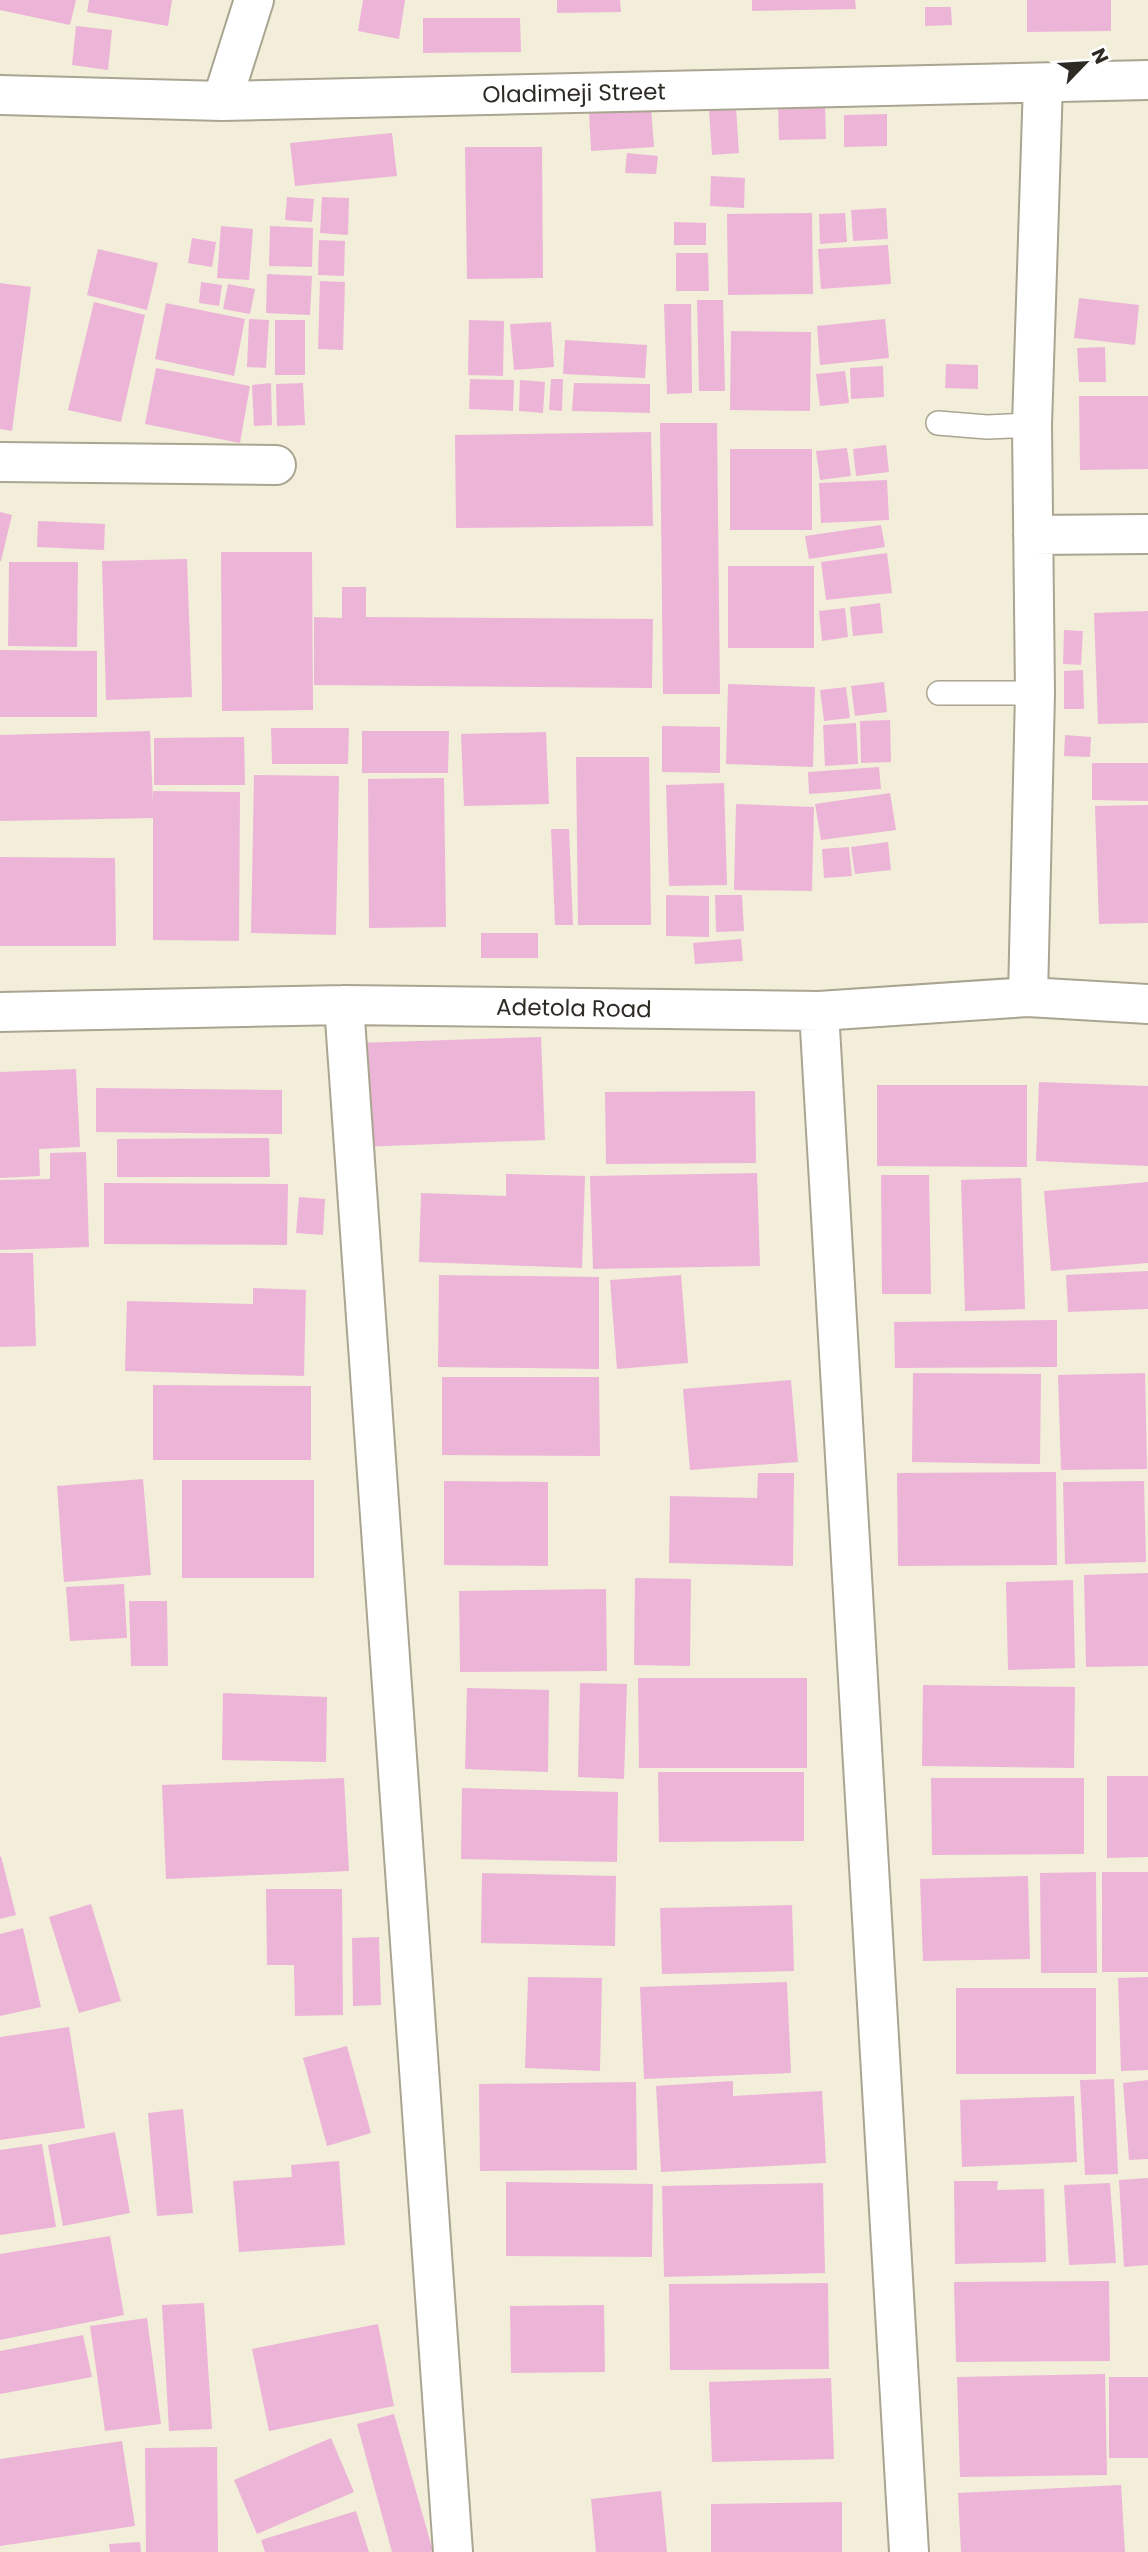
<svg xmlns="http://www.w3.org/2000/svg" width="1148" height="2552" font-family="Poppins,sans-serif">
<rect width="100%" height="100%" fill="#f2eed9"/>
<path fill="#ecb5d8" d="M 0,0 L 76,0 L 70,25 L 0,10 Z
M 89,0 L 172,0 L 168,26 L 87,12 Z
M 363,0 L 405,0 L 399,39 L 358,31 Z
M 557,0 L 620,0 L 621,12 L 557,13 Z
M 752,0 L 855,0 L 856,9 L 752,11 Z
M 1027,0 L 1111,0 L 1111,31 L 1027,32 Z
M 925,7 L 951,7 L 952,25 L 925,26 Z
M 423,18 L 520,18 L 521,52 L 423,53 Z
M 76,26 L 112,30 L 108,70 L 72,65 Z
M 735,92 L 739,153 L 712,155 L 708,94 Z
M 825,105 L 826,139 L 779,140 L 778,106 Z
M 651,107 L 654,147 L 591,151 L 589,112 Z
M 887,114 L 887,146 L 844,147 L 844,115 Z
M 392,133 L 397,176 L 295,186 L 290,143 Z
M 465,147 L 542,147 L 543,278 L 467,279 Z
M 627,153 L 658,156 L 656,174 L 625,173 Z
M 711,176 L 745,178 L 744,208 L 710,206 Z
M 287,197 L 314,199 L 312,222 L 285,220 Z
M 322,197 L 349,198 L 348,235 L 320,233 Z
M 886,208 L 888,239 L 853,241 L 851,210 Z
M 812,213 L 813,294 L 728,295 L 727,214 Z
M 845,213 L 847,242 L 820,244 L 819,214 Z
M 674,222 L 706,223 L 706,245 L 674,245 Z
M 221,226 L 253,229 L 249,280 L 217,278 Z
M 270,226 L 313,228 L 312,267 L 269,266 Z
M 192,238 L 216,242 L 212,267 L 188,263 Z
M 319,240 L 345,241 L 344,276 L 318,275 Z
M 888,245 L 891,284 L 821,289 L 818,249 Z
M 98,249 L 158,263 L 147,310 L 87,295 Z
M 676,253 L 708,253 L 709,291 L 676,291 Z
M 267,274 L 312,276 L 310,315 L 266,313 Z
M 320,281 L 345,282 L 343,350 L 318,349 Z
M 201,282 L 222,285 L 219,306 L 199,303 Z
M 0,283 L 31,287 L 12,431 L 0,429 Z
M 228,284 L 255,289 L 250,314 L 223,309 Z
M 1079,298 L 1139,305 L 1135,345 L 1074,338 Z
M 697,300 L 723,300 L 725,391 L 699,391 Z
M 94,302 L 145,315 L 121,422 L 68,410 Z
M 166,303 L 245,319 L 234,376 L 155,359 Z
M 664,304 L 691,304 L 692,393 L 667,394 Z
M 249,319 L 269,320 L 266,368 L 247,367 Z
M 885,319 L 889,358 L 820,365 L 817,326 Z
M 275,320 L 305,320 L 305,375 L 275,375 Z
M 469,320 L 504,321 L 503,376 L 468,375 Z
M 551,322 L 554,367 L 514,370 L 510,324 Z
M 731,331 L 811,332 L 810,411 L 730,410 Z
M 565,340 L 647,345 L 645,378 L 563,374 Z
M 1105,347 L 1106,382 L 1079,382 L 1077,348 Z
M 946,364 L 978,365 L 978,389 L 945,388 Z
M 883,366 L 884,397 L 851,399 L 850,368 Z
M 156,368 L 250,386 L 240,443 L 145,424 Z
M 845,371 L 849,403 L 820,406 L 816,374 Z
M 470,379 L 514,380 L 513,411 L 469,409 Z
M 551,379 L 563,379 L 562,411 L 549,410 Z
M 520,380 L 545,382 L 543,413 L 519,411 Z
M 271,383 L 272,425 L 254,426 L 252,385 Z
M 303,383 L 305,425 L 277,426 L 276,384 Z
M 574,383 L 650,384 L 650,413 L 572,411 Z
M 1079,396 L 1148,396 L 1148,469 L 1080,470 Z
M 660,423 L 717,423 L 720,694 L 663,694 Z
M 651,432 L 653,526 L 456,528 L 455,435 Z
M 886,445 L 889,472 L 856,476 L 853,449 Z
M 847,448 L 851,476 L 820,480 L 816,451 Z
M 730,449 L 812,449 L 812,530 L 730,530 Z
M 887,480 L 889,520 L 821,523 L 819,483 Z
M 0,512 L 12,515 L 1,561 L 0,561 Z
M 38,521 L 105,524 L 104,550 L 37,547 Z
M 881,525 L 885,547 L 809,559 L 805,536 Z
M 221,552 L 312,552 L 313,710 L 222,711 Z
M 887,553 L 892,593 L 826,600 L 821,562 Z
M 187,559 L 192,697 L 106,700 L 102,561 Z
M 9,562 L 78,562 L 77,647 L 8,646 Z
M 728,566 L 814,566 L 814,648 L 728,648 Z
M 342,587 L 366,587 L 366,617 L 653,619 L 652,688 L 314,685 L 314,617 L 342,618 Z
M 880,603 L 883,633 L 853,636 L 850,607 Z
M 845,608 L 848,637 L 822,641 L 819,611 Z
M 1148,611 L 1148,723 L 1098,724 L 1094,613 Z
M 1064,630 L 1083,631 L 1081,665 L 1063,664 Z
M 0,650 L 97,651 L 97,717 L 0,717 Z
M 1083,670 L 1084,709 L 1064,709 L 1064,671 Z
M 884,682 L 887,712 L 855,716 L 851,686 Z
M 728,684 L 815,687 L 813,767 L 726,764 Z
M 846,687 L 850,718 L 824,721 L 820,690 Z
M 890,720 L 891,762 L 861,763 L 860,721 Z
M 856,723 L 858,764 L 825,766 L 823,725 Z
M 662,726 L 720,727 L 720,773 L 662,772 Z
M 271,728 L 349,728 L 348,764 L 272,764 Z
M 150,731 L 153,803 L 153,791 L 240,792 L 239,941 L 153,940 L 153,818 L 0,821 L 0,735 Z
M 362,731 L 449,731 L 448,773 L 362,773 Z
M 546,732 L 549,804 L 464,806 L 461,734 Z
M 1065,735 L 1091,737 L 1090,757 L 1064,756 Z
M 244,737 L 245,785 L 154,785 L 154,738 Z
M 576,757 L 649,757 L 651,925 L 578,925 Z
M 1092,763 L 1148,763 L 1148,801 L 1092,800 Z
M 879,767 L 881,789 L 809,794 L 808,772 Z
M 254,775 L 339,776 L 336,935 L 251,933 Z
M 444,778 L 446,927 L 369,928 L 368,779 Z
M 724,783 L 727,885 L 669,886 L 666,785 Z
M 890,793 L 896,830 L 821,840 L 815,804 Z
M 736,804 L 814,807 L 812,891 L 734,890 Z
M 1148,805 L 1148,923 L 1099,924 L 1095,806 Z
M 551,829 L 569,829 L 573,925 L 555,925 Z
M 888,842 L 891,870 L 855,874 L 851,847 Z
M 849,847 L 852,876 L 824,878 L 822,849 Z
M 0,857 L 115,858 L 116,946 L 0,946 Z
M 666,895 L 709,896 L 709,937 L 666,936 Z
M 715,895 L 742,895 L 744,931 L 716,932 Z
M 481,933 L 538,933 L 538,958 L 481,958 Z
M 741,939 L 743,961 L 695,964 L 693,943 Z
M 541,1037 L 545,1140 L 360,1147 L 356,1043 Z
M 76,1069 L 80,1147 L 39,1149 L 40,1176 L 0,1178 L 0,1072 Z
M 1039,1082 L 1148,1086 L 1148,1166 L 1036,1161 Z
M 877,1085 L 1027,1085 L 1027,1167 L 877,1166 Z
M 96,1088 L 282,1090 L 282,1134 L 96,1132 Z
M 755,1091 L 756,1163 L 606,1164 L 605,1092 Z
M 269,1138 L 270,1177 L 117,1177 L 117,1139 Z
M 86,1152 L 89,1247 L 0,1250 L 0,1180 L 50,1179 L 50,1153 Z
M 757,1173 L 760,1266 L 593,1269 L 590,1176 Z
M 506,1174 L 585,1176 L 582,1268 L 419,1262 L 421,1193 L 506,1196 Z
M 881,1175 L 929,1175 L 931,1294 L 882,1294 Z
M 1021,1178 L 1025,1309 L 965,1311 L 961,1180 Z
M 1148,1182 L 1148,1263 L 1051,1271 L 1044,1191 Z
M 104,1183 L 288,1184 L 287,1245 L 104,1244 Z
M 299,1197 L 325,1199 L 323,1235 L 296,1233 Z
M 0,1253 L 33,1253 L 36,1346 L 0,1347 Z
M 1148,1271 L 1148,1309 L 1068,1312 L 1066,1275 Z
M 439,1275 L 599,1277 L 599,1369 L 438,1367 Z
M 681,1275 L 688,1363 L 617,1369 L 610,1280 Z
M 253,1288 L 306,1290 L 304,1376 L 125,1371 L 127,1301 L 253,1304 Z
M 1057,1320 L 1057,1367 L 895,1368 L 894,1322 Z
M 913,1373 L 1041,1374 L 1040,1464 L 912,1462 Z
M 1145,1373 L 1147,1469 L 1061,1470 L 1058,1375 Z
M 442,1377 L 599,1377 L 600,1456 L 442,1455 Z
M 791,1380 L 798,1462 L 690,1470 L 683,1389 Z
M 153,1385 L 311,1386 L 311,1460 L 153,1460 Z
M 1056,1472 L 1057,1565 L 898,1566 L 897,1473 Z
M 758,1473 L 794,1473 L 793,1566 L 669,1563 L 670,1496 L 757,1498 Z
M 143,1479 L 151,1575 L 64,1582 L 57,1486 Z
M 182,1480 L 314,1480 L 314,1578 L 182,1578 Z
M 444,1481 L 548,1482 L 548,1566 L 444,1565 Z
M 1144,1481 L 1146,1562 L 1065,1564 L 1063,1482 Z
M 1148,1573 L 1148,1666 L 1086,1667 L 1084,1575 Z
M 635,1578 L 691,1579 L 690,1666 L 634,1665 Z
M 1073,1580 L 1075,1668 L 1008,1670 L 1006,1582 Z
M 124,1584 L 127,1638 L 70,1641 L 66,1587 Z
M 606,1589 L 607,1671 L 460,1672 L 459,1591 Z
M 129,1601 L 167,1601 L 168,1666 L 131,1666 Z
M 638,1678 L 807,1678 L 807,1768 L 639,1768 Z
M 580,1683 L 627,1684 L 624,1779 L 578,1777 Z
M 923,1685 L 1075,1687 L 1074,1768 L 922,1766 Z
M 467,1688 L 549,1690 L 548,1772 L 465,1769 Z
M 223,1693 L 327,1697 L 326,1762 L 222,1760 Z
M 658,1772 L 804,1772 L 804,1841 L 659,1842 Z
M 1107,1776 L 1148,1776 L 1148,1857 L 1107,1858 Z
M 344,1778 L 349,1871 L 166,1879 L 162,1785 Z
M 931,1778 L 1084,1778 L 1084,1854 L 932,1855 Z
M 462,1788 L 618,1792 L 617,1862 L 461,1859 Z
M 1,1856 L 16,1915 L 0,1919 L 0,1857 Z
M 1096,1872 L 1097,1973 L 1041,1973 L 1040,1873 Z
M 1102,1872 L 1148,1872 L 1148,1972 L 1102,1972 Z
M 482,1873 L 616,1876 L 615,1946 L 481,1943 Z
M 1028,1876 L 1030,1959 L 923,1961 L 920,1879 Z
M 266,1889 L 342,1889 L 343,2015 L 295,2016 L 294,1965 L 267,1965 Z
M 91,1904 L 121,2001 L 79,2013 L 49,1917 Z
M 792,1905 L 794,1971 L 662,1974 L 660,1908 Z
M 23,1928 L 41,2007 L 0,2016 L 0,1934 Z
M 379,1937 L 381,2005 L 353,2006 L 352,1938 Z
M 528,1977 L 602,1978 L 600,2071 L 525,2068 Z
M 1148,1977 L 1148,2070 L 1121,2071 L 1118,1978 Z
M 787,1982 L 791,2073 L 644,2079 L 640,1987 Z
M 956,1988 L 1096,1988 L 1096,2074 L 956,2074 Z
M 69,2027 L 85,2128 L 0,2140 L 0,2037 Z
M 347,2046 L 371,2133 L 327,2146 L 303,2058 Z
M 1114,2079 L 1118,2174 L 1085,2175 L 1080,2080 Z
M 1148,2080 L 1148,2159 L 1129,2160 L 1123,2083 Z
M 733,2081 L 733,2096 L 822,2091 L 826,2163 L 661,2172 L 656,2086 Z
M 636,2082 L 637,2170 L 480,2171 L 479,2084 Z
M 1074,2096 L 1077,2162 L 962,2167 L 960,2100 Z
M 183,2109 L 193,2213 L 157,2216 L 148,2113 Z
M 115,2132 L 130,2213 L 63,2226 L 48,2145 Z
M 42,2144 L 56,2227 L 0,2235 L 0,2150 Z
M 339,2161 L 345,2245 L 239,2252 L 233,2181 L 292,2177 L 291,2165 Z
M 1148,2178 L 1148,2265 L 1124,2267 L 1119,2180 Z
M 954,2181 L 998,2181 L 997,2190 L 1044,2189 L 1046,2262 L 955,2264 Z
M 506,2182 L 653,2184 L 652,2257 L 506,2256 Z
M 823,2183 L 825,2273 L 664,2277 L 662,2186 Z
M 1110,2183 L 1116,2263 L 1069,2265 L 1064,2185 Z
M 110,2236 L 124,2315 L 0,2340 L 0,2254 Z
M 1109,2281 L 1110,2361 L 956,2362 L 954,2282 Z
M 828,2283 L 829,2369 L 670,2370 L 669,2284 Z
M 204,2303 L 212,2429 L 169,2431 L 162,2305 Z
M 604,2305 L 605,2372 L 511,2373 L 510,2306 Z
M 147,2318 L 161,2424 L 105,2431 L 90,2326 Z
M 378,2324 L 394,2406 L 269,2431 L 252,2349 Z
M 83,2335 L 92,2377 L 0,2394 L 0,2351 Z
M 1105,2374 L 1107,2475 L 960,2477 L 957,2377 Z
M 1109,2377 L 1148,2377 L 1148,2458 L 1109,2458 Z
M 831,2378 L 834,2459 L 712,2462 L 709,2382 Z
M 394,2414 L 433,2551 L 430,2552 L 392,2552 L 357,2424 Z
M 331,2438 L 354,2492 L 257,2534 L 234,2480 Z
M 122,2441 L 135,2526 L 0,2546 L 0,2459 Z
M 217,2447 L 218,2552 L 146,2552 L 145,2448 Z
M 1121,2485 L 1125,2552 L 961,2552 L 958,2493 Z
M 661,2491 L 667,2552 L 596,2552 L 591,2499 Z
M 842,2502 L 842,2552 L 711,2552 L 711,2504 Z
M 356,2511 L 369,2552 L 265,2552 L 261,2540 Z
M 140,2542 L 141,2552 L 110,2552 L 109,2544 Z"/>
<g fill="none" stroke-linecap="round" stroke-linejoin="round">
<defs>
<path id="service" d="M 938,423 L 987,427 L 1032,425
M 939,693 L 1035,693"/>
<path id="minor" d="M 0,95 L 222,101 L 1148,80
M 222,101 L 254,0
M 0,462 L 276,465
M 1033,535 L 1148,534
M 1028,997 L 1035,693 L 1032,425 L 1043,83
M 344,1005 L 453,2552
M 819,1011 L 909,2552
M 0,1012 L 344,1005 L 819,1011 L 1028,997 L 1148,1004"/>
</defs>
<use href="#service" stroke="#a9a591" stroke-width="26"/>
<use href="#minor" stroke="#a9a591" stroke-width="42"/>
<use href="#service" stroke="#fff" stroke-width="23"/>
<use href="#minor" stroke="#fff" stroke-width="38"/>
</g>
<g text-anchor="middle" dominant-baseline="central" stroke-width="5" stroke-linejoin="round" paint-order="stroke">
<g font-size="23" fill="#2d2b24" stroke="#fff">
<text transform="translate(574 93) rotate(-1)">Oladimeji Street</text>
<text transform="translate(574 1008) rotate(1)">Adetola Road</text>
</g>
</g>
<g transform="translate(1085 63) rotate(65)" stroke="#ffffff" stroke-width="5" paint-order="stroke">
<path d="M0-5L12 26L0 18L-12 26Z" fill="#2d2b24"/>
<text y="-10" font-size="19" font-weight="bold" text-anchor="middle" fill="#2d2b24">N</text>
</g>
</svg>
